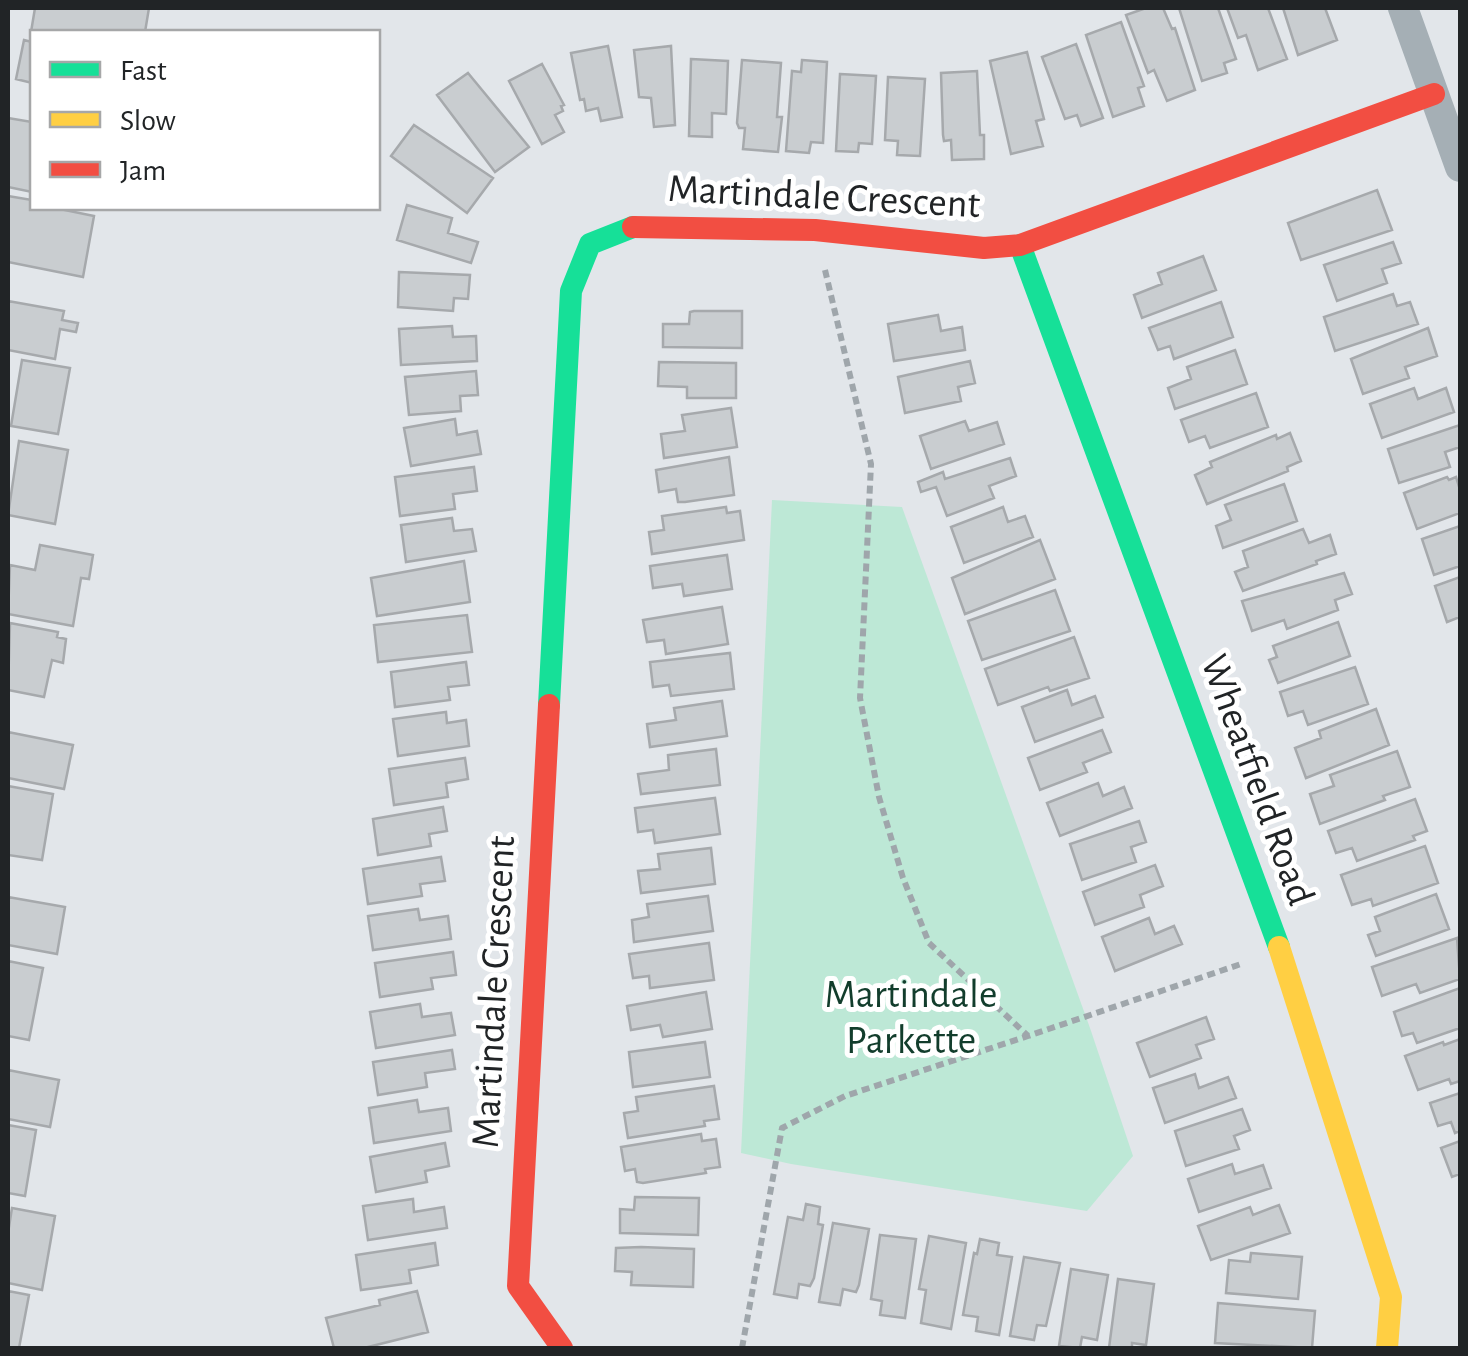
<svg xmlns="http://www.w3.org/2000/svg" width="1468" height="1356" font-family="'Alegreya Sans',sans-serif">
<rect width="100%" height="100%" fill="#e2e6ea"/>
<path fill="#bde8d6" d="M 772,500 L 902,507 L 1090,1028 L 1133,1156 L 1087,1211 L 791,1164 L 741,1153 Z"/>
<path fill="#c9cdd0" stroke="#a6a9ac" stroke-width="2.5" d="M 35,8 L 149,8 L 145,32 L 31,32 Z
M 1146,8 L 1163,8 L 1172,29 L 1175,28 L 1195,90 L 1167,101 L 1154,70 L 1148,73 L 1126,15 Z
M 1179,8 L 1218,8 L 1236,59 L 1224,63 L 1227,73 L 1202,81 Z
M 1227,8 L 1268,8 L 1287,59 L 1258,70 L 1246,35 L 1238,38 Z
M 1283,8 L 1325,8 L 1337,40 L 1298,55 Z
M 1121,22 L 1144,86 L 1138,88 L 1144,106 L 1113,117 L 1086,35 Z
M 24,40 L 32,42 L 32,83 L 16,79 Z
M 1076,44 L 1103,118 L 1081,126 L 1077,115 L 1065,119 L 1042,57 Z
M 608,46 L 622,117 L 601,121 L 598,108 L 586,111 L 584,99 L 580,100 L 571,53 Z
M 671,46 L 675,125 L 654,127 L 651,98 L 639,97 L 634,50 Z
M 1027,52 L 1044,119 L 1036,121 L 1043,146 L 1011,154 L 990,61 Z
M 691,59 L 728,61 L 726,114 L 712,113 L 712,137 L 689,136 Z
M 742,60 L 781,63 L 777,117 L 782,117 L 778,152 L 743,149 L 745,128 L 739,128 L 737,123 Z
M 802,60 L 827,62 L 823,143 L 811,142 L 809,153 L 786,151 L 792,71 L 801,72 Z
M 542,64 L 564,105 L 561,106 L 563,111 L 555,115 L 564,132 L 542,144 L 509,81 Z
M 977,71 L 980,135 L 984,135 L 984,159 L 952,160 L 951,140 L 944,141 L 943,135 L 941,73 Z
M 468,73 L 529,147 L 495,172 L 437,95 Z
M 840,74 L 876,76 L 872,144 L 859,143 L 858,152 L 836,151 Z
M 888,77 L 925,79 L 920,156 L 897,155 L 898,141 L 885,140 Z
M 8,118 L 32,122 L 32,192 L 8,187 Z
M 414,125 L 493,178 L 467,213 L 391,156 Z
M 1377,190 L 1392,230 L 1301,260 L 1288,223 Z
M 8,196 L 32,200 L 32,208 L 55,208 L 94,216 L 83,277 L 8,262 Z
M 407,205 L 452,218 L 448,233 L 478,242 L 471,263 L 397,240 Z
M 1393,242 L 1401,263 L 1382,269 L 1387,283 L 1337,301 L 1324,265 Z
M 1203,256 L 1216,290 L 1142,318 L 1134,295 L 1162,284 L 1158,273 Z
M 399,272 L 470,275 L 468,299 L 454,298 L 453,311 L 398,307 Z
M 1393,294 L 1397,306 L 1410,302 L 1418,324 L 1335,351 L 1324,317 Z
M 8,301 L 64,311 L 62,320 L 78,323 L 76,332 L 60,329 L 55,359 L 8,350 Z
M 1221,302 L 1233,337 L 1174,359 L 1170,346 L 1158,350 L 1149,328 Z
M 694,311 L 742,311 L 742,348 L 663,347 L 663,324 L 689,324 L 690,312 Z
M 938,315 L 941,331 L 962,327 L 965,350 L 894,361 L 888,324 Z
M 452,326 L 453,337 L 476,336 L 477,361 L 401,365 L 399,329 Z
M 1428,328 L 1437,356 L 1405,367 L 1409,378 L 1363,394 L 1351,359 Z
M 1235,350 L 1247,384 L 1175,409 L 1168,388 L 1191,379 L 1187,367 Z
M 22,360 L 70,368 L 58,434 L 11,426 Z
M 970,361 L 975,383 L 958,387 L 961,401 L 905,413 L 898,377 Z
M 659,362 L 736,363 L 736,398 L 687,398 L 687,387 L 658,386 Z
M 476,371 L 478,395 L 460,396 L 461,411 L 409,415 L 405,377 Z
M 1414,388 L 1418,399 L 1446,388 L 1454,412 L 1382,438 L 1370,404 Z
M 1256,393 L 1268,427 L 1210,448 L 1205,436 L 1189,442 L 1181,420 Z
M 731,408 L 737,447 L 664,458 L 661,434 L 685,431 L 682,415 Z
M 455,419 L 457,435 L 477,431 L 481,454 L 411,466 L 404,428 Z
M 965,421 L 969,431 L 997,422 L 1004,444 L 931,469 L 920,436 Z
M 1460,425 L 1460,447 L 1445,452 L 1450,467 L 1399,483 L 1388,449 Z
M 1290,433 L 1301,461 L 1287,467 L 1288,471 L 1207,504 L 1195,475 L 1212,467 L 1210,462 L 1276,435 L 1277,439 Z
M 19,441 L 68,450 L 55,524 L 8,515 Z
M 729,457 L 734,495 L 685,502 L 678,502 L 676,489 L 659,492 L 656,470 Z
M 1010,458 L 1016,476 L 989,486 L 994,498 L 947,516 L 936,487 L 921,492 L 918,482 L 943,472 L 945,479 Z
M 474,467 L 477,491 L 453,494 L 455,509 L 400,516 L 395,477 Z
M 1447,477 L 1449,480 L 1456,477 L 1460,490 L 1460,513 L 1417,529 L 1404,493 Z
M 1284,484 L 1297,521 L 1223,548 L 1216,526 L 1231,520 L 1225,505 Z
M 726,507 L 727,513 L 740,511 L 744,540 L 652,554 L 649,532 L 664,530 L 662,516 Z
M 1003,507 L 1008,522 L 1025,516 L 1033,537 L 964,563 L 951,527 Z
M 452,518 L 454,531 L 472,529 L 476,551 L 406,562 L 401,525 Z
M 1460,526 L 1460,566 L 1434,575 L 1422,539 Z
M 1303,529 L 1309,543 L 1330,535 L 1336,554 L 1316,561 L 1317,564 L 1243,591 L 1235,572 L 1248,567 L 1243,551 Z
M 1040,540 L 1055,579 L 965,614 L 952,578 Z
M 40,545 L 93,555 L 89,579 L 81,578 L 73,626 L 8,614 L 10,565 L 35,570 Z
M 727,555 L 732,589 L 684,596 L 682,584 L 653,588 L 650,566 Z
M 464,561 L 470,602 L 377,616 L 371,578 Z
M 1344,573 L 1352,594 L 1335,600 L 1338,610 L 1287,629 L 1284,620 L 1252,631 L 1242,601 Z
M 1460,577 L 1460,617 L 1447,622 L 1435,586 Z
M 1055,590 L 1070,631 L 982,660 L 968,621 Z
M 722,607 L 728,644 L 666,654 L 664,640 L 647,642 L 643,620 Z
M 467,615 L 472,652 L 378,662 L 374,625 Z
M 1338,622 L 1350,656 L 1278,683 L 1269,660 L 1277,657 L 1273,646 Z
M 10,623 L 58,632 L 57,637 L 66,639 L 63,663 L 52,660 L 44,697 L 8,690 Z
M 1074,637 L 1089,678 L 1050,691 L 1048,687 L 998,705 L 985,669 Z
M 730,653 L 734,689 L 671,696 L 669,685 L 653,687 L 650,662 Z
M 466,662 L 469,685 L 448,687 L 450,700 L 395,707 L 391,672 Z
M 1355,667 L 1368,704 L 1308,725 L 1303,711 L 1288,716 L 1280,692 Z
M 1067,690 L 1072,705 L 1095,696 L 1103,717 L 1035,742 L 1022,707 Z
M 722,701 L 727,736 L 650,747 L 647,724 L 676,720 L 674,708 Z
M 1376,709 L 1389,745 L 1306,778 L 1295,748 L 1321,738 L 1319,731 Z
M 446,712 L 447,723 L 466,720 L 469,746 L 398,756 L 393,719 Z
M 1102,730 L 1111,752 L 1083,763 L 1087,772 L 1040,790 L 1028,758 Z
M 8,732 L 73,745 L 64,789 L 8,778 Z
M 716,749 L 720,785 L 641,794 L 638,774 L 669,770 L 668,755 Z
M 1397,751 L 1410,787 L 1383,796 L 1385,800 L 1320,824 L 1310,794 L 1334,786 L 1330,775 Z
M 465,758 L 468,779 L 446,783 L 448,797 L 394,805 L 389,769 Z
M 1098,783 L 1103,796 L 1124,787 L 1132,808 L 1060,836 L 1047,803 Z
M 8,786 L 53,794 L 42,860 L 8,855 Z
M 715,798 L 720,834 L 655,843 L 653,830 L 638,832 L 635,808 Z
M 1415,799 L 1427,831 L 1413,836 L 1415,840 L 1357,861 L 1352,848 L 1336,853 L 1328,831 Z
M 443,807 L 447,831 L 429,834 L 431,846 L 378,855 L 373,819 Z
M 1139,821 L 1146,842 L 1131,847 L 1136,862 L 1082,880 L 1070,844 Z
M 1425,846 L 1438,883 L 1373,906 L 1371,899 L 1352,905 L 1341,875 Z
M 711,848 L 715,884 L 641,893 L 638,871 L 660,869 L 658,854 Z
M 441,857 L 445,881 L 420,884 L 422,896 L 368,904 L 363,869 Z
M 1155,865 L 1163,886 L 1140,895 L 1144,907 L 1095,925 L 1083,892 Z
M 1436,894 L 1449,929 L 1376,956 L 1368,935 L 1380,931 L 1375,917 Z
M 708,896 L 713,931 L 634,942 L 632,920 L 649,917 L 647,904 Z
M 8,897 L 65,907 L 57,954 L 8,945 Z
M 418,909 L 420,920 L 448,916 L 451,939 L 373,950 L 368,916 Z
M 1149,918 L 1155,934 L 1174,926 L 1182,944 L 1115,971 L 1102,937 Z
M 1457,938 L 1460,979 L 1420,993 L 1416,984 L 1382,996 L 1372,967 Z
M 709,943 L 714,980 L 650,988 L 649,976 L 633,978 L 629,954 Z
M 453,952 L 456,975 L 431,978 L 433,989 L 380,997 L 375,963 Z
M 8,961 L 43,968 L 29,1040 L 8,1036 Z
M 1460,988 L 1460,1028 L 1417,1043 L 1413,1033 L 1402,1036 L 1394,1012 Z
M 706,992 L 712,1029 L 663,1037 L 660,1025 L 631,1030 L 627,1006 Z
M 420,1004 L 422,1017 L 451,1013 L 455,1035 L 376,1048 L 370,1012 Z
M 1206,1017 L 1214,1039 L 1196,1045 L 1201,1058 L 1150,1077 L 1137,1043 Z
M 1460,1039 L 1460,1081 L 1451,1084 L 1449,1079 L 1418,1090 L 1405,1056 L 1443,1042 L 1444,1045 Z
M 705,1042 L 710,1077 L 633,1087 L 629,1052 Z
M 452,1050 L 455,1069 L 425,1073 L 427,1087 L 378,1095 L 373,1062 Z
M 8,1070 L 59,1080 L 50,1127 L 8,1119 Z
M 1195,1074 L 1199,1088 L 1228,1077 L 1236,1098 L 1165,1123 L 1153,1088 Z
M 714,1086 L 719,1119 L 704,1121 L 705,1126 L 628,1138 L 624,1113 L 638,1111 L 636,1097 Z
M 1460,1093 L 1460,1131 L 1455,1133 L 1451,1122 L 1438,1126 L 1430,1103 Z
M 417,1100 L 419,1112 L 448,1108 L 451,1131 L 374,1143 L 369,1108 Z
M 1242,1109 L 1250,1130 L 1234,1136 L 1239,1149 L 1186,1166 L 1175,1131 Z
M 8,1125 L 36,1130 L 25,1196 L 8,1193 Z
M 701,1134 L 702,1141 L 716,1139 L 720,1167 L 705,1169 L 706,1173 L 643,1183 L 637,1182 L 635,1169 L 625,1171 L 621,1147 Z
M 1460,1141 L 1460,1174 L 1452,1177 L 1441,1148 Z
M 445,1143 L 449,1166 L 425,1171 L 427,1182 L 376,1192 L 370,1157 Z
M 1232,1164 L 1235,1174 L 1263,1165 L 1271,1188 L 1199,1212 L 1188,1179 Z
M 635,1197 L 699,1198 L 698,1235 L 620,1233 L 620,1209 L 634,1210 Z
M 413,1199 L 414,1212 L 444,1207 L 447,1228 L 368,1240 L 363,1206 Z
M 806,1204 L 820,1207 L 818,1224 L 823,1225 L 814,1278 L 810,1286 L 799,1284 L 797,1298 L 774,1294 L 788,1217 L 803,1220 Z
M 1279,1205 L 1290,1233 L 1211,1260 L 1198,1226 L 1250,1207 L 1253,1215 Z
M 12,1208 L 55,1216 L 42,1290 L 8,1283 L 8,1233 Z
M 833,1223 L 869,1229 L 859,1285 L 856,1292 L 843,1289 L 840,1305 L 819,1302 Z
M 880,1235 L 916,1239 L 905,1318 L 880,1315 L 882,1301 L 871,1299 Z
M 929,1236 L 966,1243 L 951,1329 L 921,1323 L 926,1290 L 919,1289 Z
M 980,1239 L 999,1243 L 997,1255 L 1012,1257 L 999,1335 L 976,1331 L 978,1317 L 963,1315 L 974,1253 L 977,1254 Z
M 435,1243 L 438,1265 L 409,1270 L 411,1283 L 361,1290 L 356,1255 Z
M 641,1247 L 694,1249 L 693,1287 L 631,1285 L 632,1272 L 615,1271 L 616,1248 Z
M 1251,1253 L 1302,1257 L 1298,1299 L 1226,1293 L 1229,1260 L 1250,1262 Z
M 1024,1257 L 1060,1263 L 1046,1326 L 1037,1325 L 1034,1340 L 1010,1336 Z
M 1071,1269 L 1108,1275 L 1097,1340 L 1082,1337 L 1080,1348 L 1059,1346 Z
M 1118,1279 L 1154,1284 L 1146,1345 L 1132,1343 L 1132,1348 L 1109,1348 Z
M 8,1291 L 29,1295 L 19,1348 L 8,1348 Z
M 417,1291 L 428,1332 L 364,1348 L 334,1348 L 326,1318 L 380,1305 L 379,1300 Z
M 1218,1303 L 1315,1311 L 1312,1348 L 1215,1343 Z"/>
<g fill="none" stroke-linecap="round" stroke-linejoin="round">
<path stroke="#9fa6ab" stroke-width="6" stroke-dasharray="8 5" stroke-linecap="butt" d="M 825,270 L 871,464 L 860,698 L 879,797 L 903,878 L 929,943 L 1028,1036 L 1244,963
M 742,1348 L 782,1128 L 845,1096 L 1028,1036"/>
<path stroke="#a5afb5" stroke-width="30" d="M 1403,8 L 1460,167"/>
<path stroke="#16e098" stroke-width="22" d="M 1020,245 L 1279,947
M 549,705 L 571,291 L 590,244 L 633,227"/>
<path stroke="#ffcf43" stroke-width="22" d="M 1279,947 L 1391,1297 L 1387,1348"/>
<path stroke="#f24e42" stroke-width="22" d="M 633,227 L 815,230 L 984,248 L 1020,245 L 1434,94
M 549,705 L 518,1286 L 562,1348"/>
</g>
<g text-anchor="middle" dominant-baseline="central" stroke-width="10" stroke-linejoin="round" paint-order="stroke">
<g font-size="40" fill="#212426" stroke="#fff">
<text transform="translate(824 197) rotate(3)">Martindale Crescent</text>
<text transform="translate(1257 780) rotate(70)">Wheatfield Road</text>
<text transform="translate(494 992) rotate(-87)">Martindale Crescent</text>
</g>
<g font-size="40" fill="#123d2c" stroke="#fff">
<text x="911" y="995">Martindale<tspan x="911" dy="46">Parkette</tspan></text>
</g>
</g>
<rect width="1468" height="1356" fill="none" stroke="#212426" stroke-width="20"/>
<rect x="30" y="30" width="350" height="180" fill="#ffffff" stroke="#a6a7a8" stroke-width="2.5"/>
<rect x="50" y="62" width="50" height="15" fill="#16e098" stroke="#a6a7a8" stroke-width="2.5"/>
<text x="120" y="80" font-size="30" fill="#212426">Fast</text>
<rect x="50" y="112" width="50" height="15" fill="#ffcf43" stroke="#a6a7a8" stroke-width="2.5"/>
<text x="120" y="130" font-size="30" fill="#212426">Slow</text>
<rect x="50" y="162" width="50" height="15" fill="#f24e42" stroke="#a6a7a8" stroke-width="2.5"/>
<text x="120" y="180" font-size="30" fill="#212426">Jam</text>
</svg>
